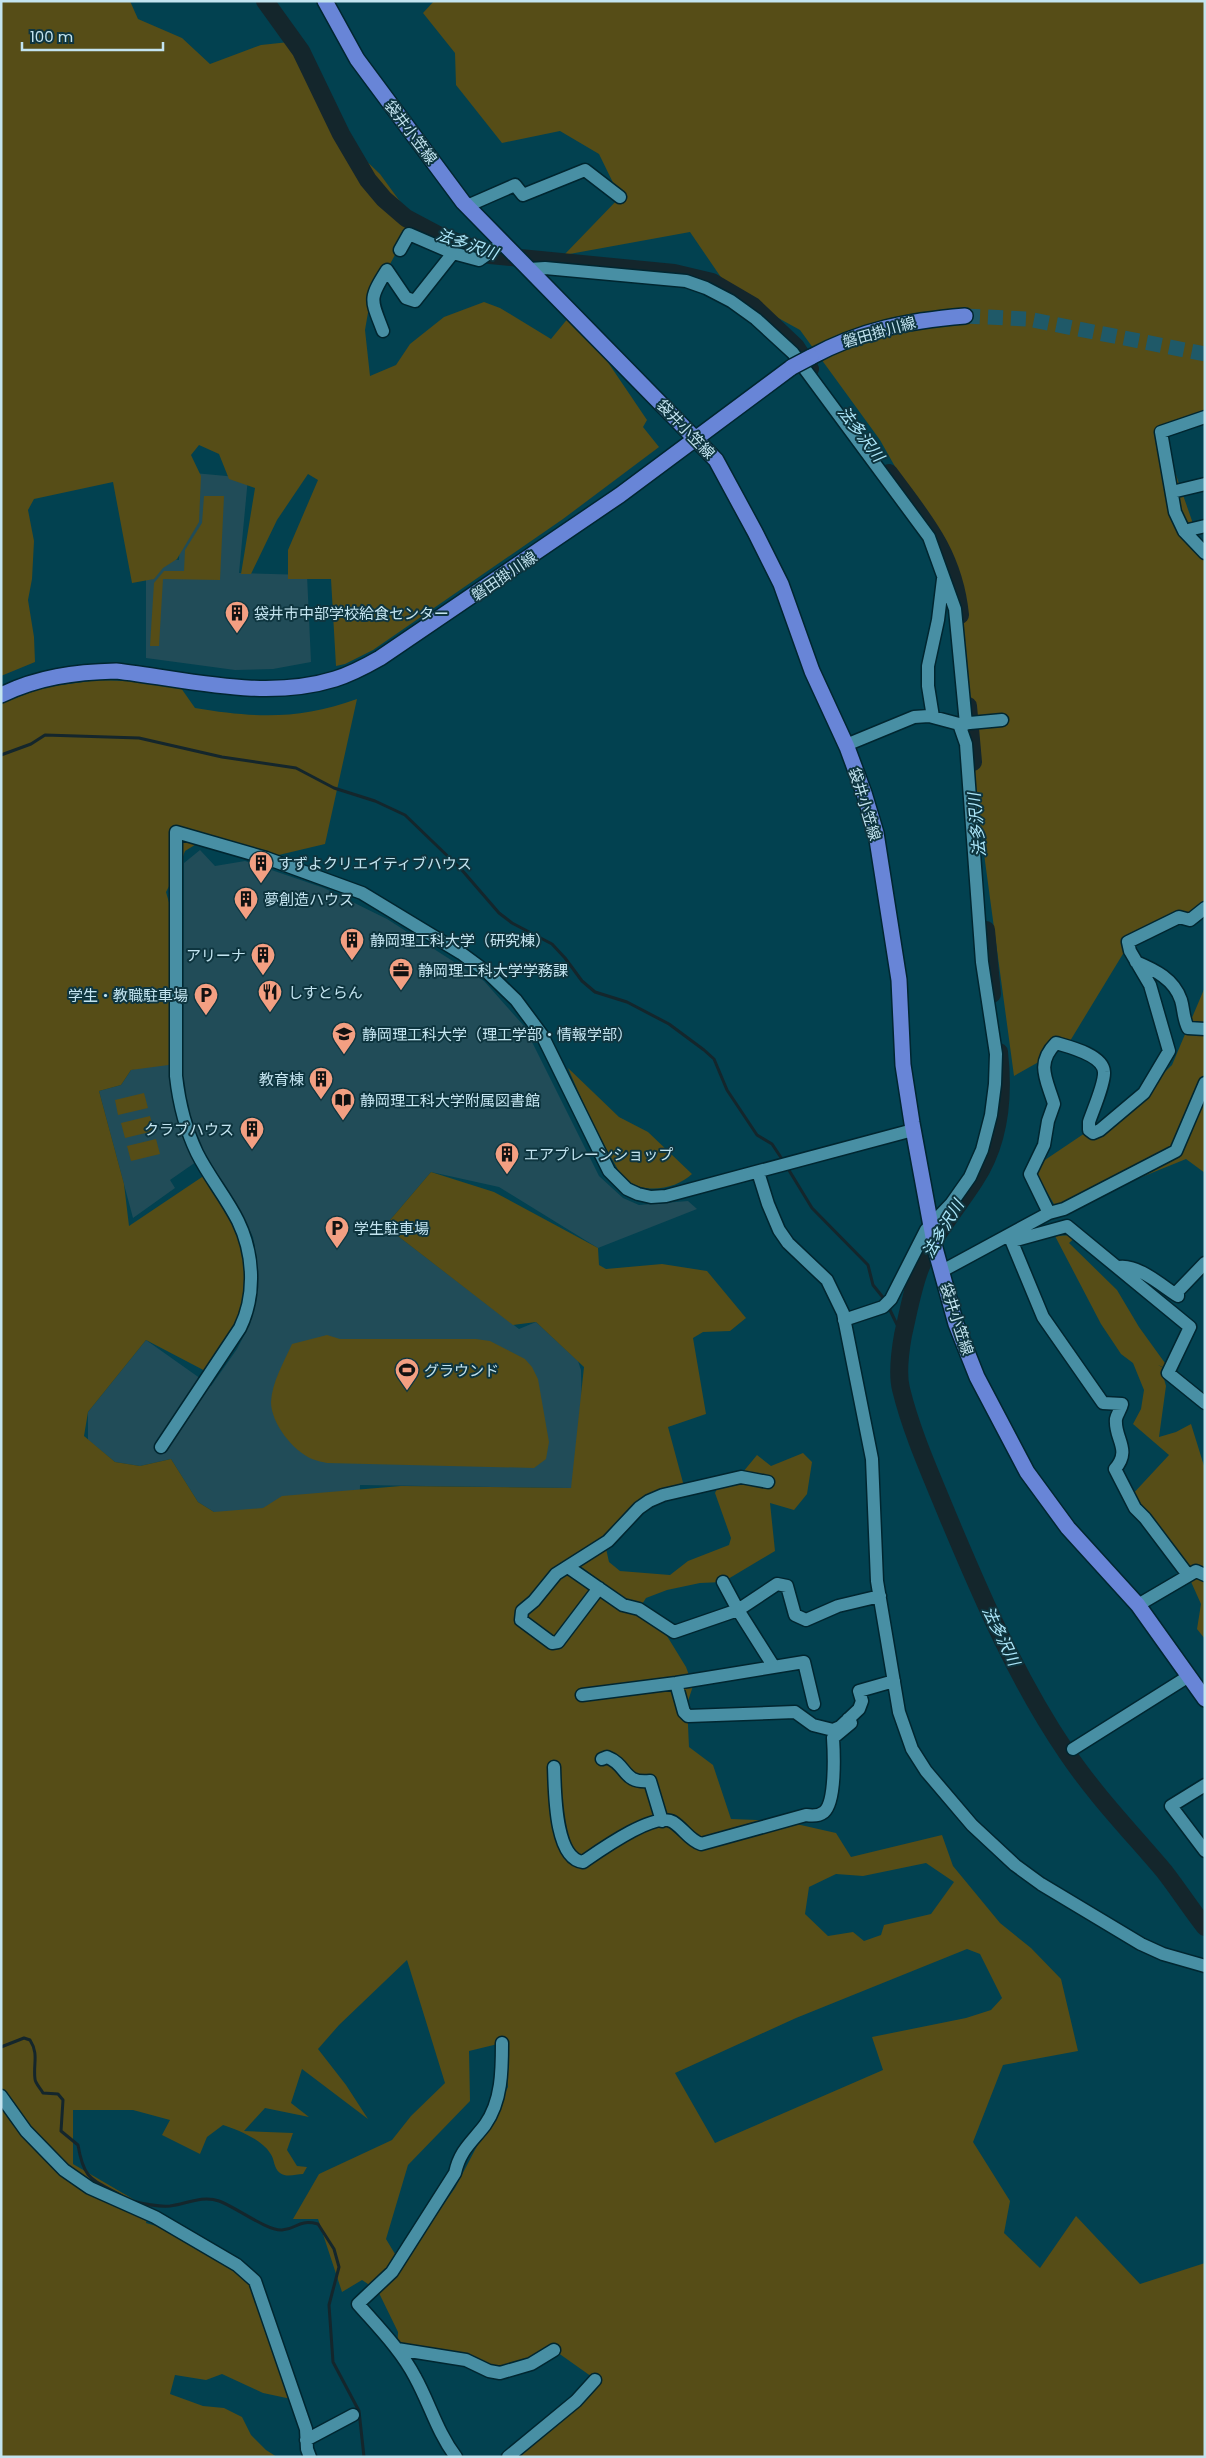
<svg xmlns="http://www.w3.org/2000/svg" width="1206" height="2458" font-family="Poppins,'Noto Sans JP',sans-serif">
<rect width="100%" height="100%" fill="#024150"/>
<path fill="#214c58" d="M 183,472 L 248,478 L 239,573 L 307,575 L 311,662 L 273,669 L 235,670 L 146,658 L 146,568 L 163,558 L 179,560 Z
M 200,850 L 215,866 L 245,861 L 324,888 L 387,919 L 484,981 L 524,1026 L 599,1176 L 623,1198 L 639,1205 L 688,1201 L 697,1209 L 598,1248 L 499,1187 L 431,1172 L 385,1226 L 519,1329 L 536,1322 L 578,1361 L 581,1370 L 583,1478 L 571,1488 L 360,1485 L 358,1543 L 214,1512 L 198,1502 L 171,1459 L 140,1466 L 115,1462 L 88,1440 L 88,1412 L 146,1340 L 211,1386 L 237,1349 L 250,1324 L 257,1297 L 257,1261 L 253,1237 L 241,1213 L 206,1155 L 170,1180 L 175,1188 L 133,1218 L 99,1091 L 121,1085 L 131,1070 L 183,1058 L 184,863 Z"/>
<path fill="#564d17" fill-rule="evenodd" d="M 1,1 L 130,1 L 138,19 L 182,38 L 210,64 L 261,45 L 289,42 L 337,133 L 380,174 L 412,218 L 409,229 L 370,301 L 365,330 L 370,376 L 396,365 L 410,344 L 444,317 L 484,302 L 500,308 L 551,339 L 569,317 L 601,352 L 647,420 L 643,427 L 659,447 L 563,519 L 373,650 L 345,664 L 336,666 L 331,579 L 288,579 L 288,550 L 318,480 L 308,474 L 277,520 L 251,574 L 241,574 L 255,488 L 229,479 L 219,454 L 199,445 L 191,455 L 201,476 L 199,522 L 177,559 L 163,568 L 154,579 L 132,583 L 113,482 L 34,499 L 28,510 L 34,541 L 32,579 L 28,600 L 34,637 L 35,662 L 1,676 Z
M 434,1 L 1205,1 L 1205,420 L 1161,432 L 1205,558 L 1205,908 L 1132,939 L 1067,1046 L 1014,1076 L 975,787 L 955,609 L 928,525 L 880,440 L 800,330 L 731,292 L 690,232 L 564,255 L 620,197 L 599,154 L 560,131 L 502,143 L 456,85 L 455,53 L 423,13 Z
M 204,496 L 224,496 L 220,580 L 163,579 L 159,646 L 150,646 L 154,583 L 164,571 L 184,571 L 185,550 L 202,523 Z
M 98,680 L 127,681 L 181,688 L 195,708 C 255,718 299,720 357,699 L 325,844 L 266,858 L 198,843 L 185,851 L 179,867 L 166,892 L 176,927 L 176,1064 L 131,1070 L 121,1085 L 99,1091 L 124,1184 L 129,1226 L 208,1173 L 245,1238 L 249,1303 L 211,1374 L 146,1340 L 88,1412 L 84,1436 L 115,1462 L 140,1466 L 171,1459 L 198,1502 L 214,1512 L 263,1508 L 282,1496 L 401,1486 L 571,1488 L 584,1367 L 536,1322 L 513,1325 L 385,1226 L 431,1172 L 494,1192 L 598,1248 L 599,1265 L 606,1269 L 662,1264 L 707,1271 L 746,1318 L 730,1331 L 703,1332 L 693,1338 L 706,1414 L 668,1427 L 685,1490 L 649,1502 L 605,1544 L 609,1562 L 620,1571 L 670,1575 L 688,1561 L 729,1545 L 731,1538 L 715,1493 L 720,1482 L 743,1472 L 757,1455 L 771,1466 L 803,1453 L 812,1462 L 807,1494 L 794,1510 L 770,1503 L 775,1551 L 723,1582 L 700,1583 L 667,1590 L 646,1598 L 639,1609 L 576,1563 L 569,1567 L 667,1630 L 667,1636 L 686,1667 L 693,1686 L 687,1704 L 689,1747 L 713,1765 L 731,1819 L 783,1821 L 836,1833 L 851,1857 L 942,1835 L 953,1866 L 1000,1923 L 1031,1948 L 1061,1979 L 1078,2051 L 1003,2065 L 973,2142 L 1010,2201 L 1004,2233 L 1040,2268 L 1076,2216 L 1140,2284 L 1205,2263 L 1205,2457 L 509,2457 L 595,2379 L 554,2350 L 510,2371 L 397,2349 L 398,2332 L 379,2293 L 395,2274 L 455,2188 L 508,2087 L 502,2043 L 469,2051 L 470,2101 L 408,2165 L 386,2239 L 395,2254 L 386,2271 L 371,2286 L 362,2280 L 342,2292 L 318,2219 L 293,2219 L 319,2174 L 392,2140 L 411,2116 L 445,2083 L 407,1960 L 339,2025 L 318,2049 L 346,2085 L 368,2119 L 302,2069 L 291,2103 L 309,2117 L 265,2108 L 244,2131 L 293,2133 L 287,2150 L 297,2166 L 307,2167 L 303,2174 C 296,2174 287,2178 280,2173 C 273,2168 275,2159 270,2153 C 261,2139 238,2130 223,2125 L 207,2137 L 200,2154 L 162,2135 L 170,2120 L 133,2110 L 73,2110 L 73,2164 L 150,2209 L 146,2223 L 167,2229 L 247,2272 L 296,2400 L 263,2393 L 222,2374 L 206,2380 L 175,2375 L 170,2394 L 203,2406 L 224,2408 L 242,2417 L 251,2435 L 266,2450 L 277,2457 L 1,2457 L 1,703 L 46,687 ZM 926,1863 L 954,1882 L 931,1914 L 884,1925 L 881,1935 L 864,1941 L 853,1932 L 828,1936 L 805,1914 L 809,1887 L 836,1874 L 863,1876 ZM 967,1949 L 980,1954 L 1002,1998 L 991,2010 L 966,2018 L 872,2037 L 883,2070 L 715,2143 L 675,2073 L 796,2018 Z
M 1205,987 L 1205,1173 L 1186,1159 L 1058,1211 L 1033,1168 L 1140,1096 L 1172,1065 Z
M 568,1068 L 619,1117 L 648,1132 L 692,1174 C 675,1190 643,1195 624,1178 C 619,1174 616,1165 612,1159 C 595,1129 581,1099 568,1068 Z
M 144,1093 L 148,1108 L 118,1115 L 115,1100 Z
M 150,1116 L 154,1131 L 125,1138 L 121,1123 Z
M 156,1139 L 160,1154 L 131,1161 L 127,1146 Z
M 1078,1235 L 1069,1243 L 1117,1290 L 1139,1327 L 1170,1370 L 1158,1365 L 1169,1371 L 1163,1375 L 1166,1386 L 1159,1437 L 1176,1432 L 1191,1424 L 1205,1469 L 1205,1639 L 1197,1629 L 1201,1604 L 1188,1575 L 1130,1497 L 1169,1455 L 1133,1424 L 1141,1409 L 1144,1390 L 1133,1363 L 1121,1354 L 1101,1324 L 1055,1236 Z
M 327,1335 L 340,1339 L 476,1339 L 490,1341 L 525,1359 L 532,1367 L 538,1379 L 549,1442 L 546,1459 L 534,1468 L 327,1463 C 323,1462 317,1461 312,1459 C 293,1451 271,1423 271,1402 C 272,1382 284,1362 292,1344 Z"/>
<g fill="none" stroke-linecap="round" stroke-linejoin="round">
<path stroke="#14262c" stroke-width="3" d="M 1,755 L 31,744 L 45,735 L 139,738 L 222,757 L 296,768 L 334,788 L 375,801 L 405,815 L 461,869 L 499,913 L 512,923 L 552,944 L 565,958 L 582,981 L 595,992 L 627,1002 L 669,1024 L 704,1050 L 714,1059 L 727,1090 L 757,1135 L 772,1144 L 784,1162
M 787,1167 L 812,1208 L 868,1265 L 873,1285 L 885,1300
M 888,1306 L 903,1337
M 1,2047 L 24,2038 L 30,2040 C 39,2054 33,2064 35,2079 C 35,2083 41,2089 43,2093 L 58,2094 L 63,2100 L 61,2131 L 78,2145 C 84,2181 92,2179 122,2196
M 132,2201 C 144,2204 157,2207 170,2206 C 186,2204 202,2195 219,2201 C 234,2206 267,2231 282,2230 C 298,2229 297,2219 318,2224 L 334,2249 L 339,2267 L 329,2305 L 333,2362 L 359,2411 L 364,2457"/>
<path stroke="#14262c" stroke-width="18" d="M 265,1 L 301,51 L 341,134 L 368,180 L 384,199 L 406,218 L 438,235 L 490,255 L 674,273 L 712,282 L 753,306 L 796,347 L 810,369
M 889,473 C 924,520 954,554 960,615
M 968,706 L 973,762
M 986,930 L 992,994
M 999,1052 C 1004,1096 1000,1142 975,1180 C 957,1208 935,1233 922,1264 C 913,1284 908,1314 903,1335 C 900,1352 897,1373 901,1389 C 912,1434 932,1477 949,1519 C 983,1600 1018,1681 1067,1753 C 1096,1796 1131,1832 1164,1871 C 1178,1889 1191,1909 1205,1927"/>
<path stroke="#1f5968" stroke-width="15" stroke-dasharray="15 8" stroke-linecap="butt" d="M 965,316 L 1028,319 L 1205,354"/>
<defs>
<path id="minor" d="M 467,206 L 515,185 L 523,195 L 585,170 L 620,197
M 400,250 L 409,234 L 453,253 L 479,260 L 503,243
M 529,269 L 545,268 L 686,281 L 706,288 L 731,301 L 756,319 L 793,353 L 929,537 L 955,609 L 966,724
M 383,331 C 371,299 368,300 387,270 L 406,298 L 415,301 L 453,253
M 1205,417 L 1161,432 L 1175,512 L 1184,531 L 1205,553
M 1172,492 L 1205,484
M 1184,531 L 1205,526
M 933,717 L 928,686 L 928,666 L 938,620 L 943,579
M 846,745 L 914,717 L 929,716 L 959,724 L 1002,720
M 1136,962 C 1155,970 1174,979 1181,1000 C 1184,1010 1183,1018 1188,1028 L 1205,1029
M 758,1172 L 768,1204 L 779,1230 L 788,1243 L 827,1280 L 843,1313 L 872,1459 L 877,1581 L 899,1712 L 912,1749 L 926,1771 L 972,1825 L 1015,1865 L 1041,1884 L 1141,1944 L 1163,1954 L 1205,1966
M 1049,1213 L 1030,1174 L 1044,1145 L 1048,1121 L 1054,1104 C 1047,1080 1035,1064 1056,1043 C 1070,1047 1103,1055 1104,1072 C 1105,1083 1093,1110 1089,1122 L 1089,1130 L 1093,1133 L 1100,1130 L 1144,1093 L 1169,1051 L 1150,985 L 1130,951 L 1128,942 L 1179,917 L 1190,920 L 1205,908
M 1009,1235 L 1043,1317 L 1103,1403 L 1122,1404 C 1121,1409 1117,1414 1116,1419 C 1114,1439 1132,1449 1115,1469 L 1135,1508 L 1145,1518 L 1188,1575
M 1012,1241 L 1067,1226 L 1190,1327 L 1168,1373 L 1205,1403
M 1119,1267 C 1138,1264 1162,1286 1178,1296 L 1178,1291 L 1205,1263
M 942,1271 L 1049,1213 L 1064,1209 L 1176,1151 L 1205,1083
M 844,1320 L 883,1307 L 891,1299 L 926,1230 L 951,1204 L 970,1177 L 982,1150 L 991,1115 L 995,1084 L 996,1054 L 982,962 L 966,744 L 959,724
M 161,1447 L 240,1328 C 256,1295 254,1254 238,1221 C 226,1197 209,1177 197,1153 C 185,1128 179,1103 176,1076 L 176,832 L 266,858 L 362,893 L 461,953 L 488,973 L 516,1000 L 542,1035 L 609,1171 L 627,1189 L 638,1194 L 651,1197 L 666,1196 L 913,1130
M 568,1567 L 623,1605 L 639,1609 L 674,1632 L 738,1610 L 777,1584 L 787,1586 L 795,1615 L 806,1620 L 838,1606 L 880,1596
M 723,1582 L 738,1610 L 774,1667
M 599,1588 L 558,1642 L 552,1643 L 521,1620 L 522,1611 L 534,1601 L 556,1574 L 608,1541 L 639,1508 L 649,1501 L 663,1495 L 741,1477 L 768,1482
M 1138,1605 L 1196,1571 L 1205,1575
M 676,1683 L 684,1712 L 688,1716 L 795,1712 L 813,1725 L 833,1730 L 840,1727 L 859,1709 L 862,1701 L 859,1691 L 894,1681
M 582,1695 L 676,1683 L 804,1662 L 814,1704
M 1073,1749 L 1189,1676
M 602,1759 L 607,1757 C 628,1765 622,1784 650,1781 L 662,1821
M 554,1767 C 555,1789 554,1859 583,1862 C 599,1851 655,1811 673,1822 C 684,1829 689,1840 701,1844 L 806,1815 C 812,1816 819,1816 824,1812 C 836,1802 834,1753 833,1738 L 851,1723 L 848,1719
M 1205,1785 L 1171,1806 L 1205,1851
M 1,2096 L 26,2131 L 64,2170 L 90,2188 L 155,2217 L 237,2265 L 255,2281 L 306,2429 L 307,2449 L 310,2457
M 397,2349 L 466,2360 L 489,2371 L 500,2373 L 531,2364 L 554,2350
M 306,2440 L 353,2415
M 456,2457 C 437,2432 430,2404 415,2377 C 401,2350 378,2327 358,2304 L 392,2272 L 455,2173 C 460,2150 472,2142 485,2125 C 502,2101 502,2070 502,2043
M 508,2457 L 576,2401 L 595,2380"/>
<path id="major" d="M 325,1 L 357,59 L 463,202 L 716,460 L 755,532 L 781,584 L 812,671 L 847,747 L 864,793 L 876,833 L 899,980 L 903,1065 L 912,1123 L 935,1248 L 956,1324 L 977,1377 L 1027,1472 L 1068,1528 L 1138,1605 L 1205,1699
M 811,357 C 863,329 907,321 965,316
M 1,695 C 38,677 75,672 116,671 C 187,679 264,701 335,679 C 351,674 366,666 380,658 L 620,495 L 792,367"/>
</defs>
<use href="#minor" stroke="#002630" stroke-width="15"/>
<use href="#major" stroke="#002630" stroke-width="18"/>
<use href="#minor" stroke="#488fa4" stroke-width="12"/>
<use href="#major" stroke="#6885d7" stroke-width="15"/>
<defs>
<path id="major-bridge" d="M 792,367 L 811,357"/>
</defs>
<use href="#major-bridge" stroke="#002630" stroke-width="18" stroke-linecap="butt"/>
<use href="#major-bridge" stroke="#6885d7" stroke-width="15"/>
</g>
<defs>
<symbol id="building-pin" viewBox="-11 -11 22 30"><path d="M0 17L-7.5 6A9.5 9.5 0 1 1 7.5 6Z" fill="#f39f82" stroke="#0e353f"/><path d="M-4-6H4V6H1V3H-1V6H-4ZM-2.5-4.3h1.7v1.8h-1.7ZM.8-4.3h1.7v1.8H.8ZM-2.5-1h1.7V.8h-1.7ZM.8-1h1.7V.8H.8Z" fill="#111"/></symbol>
<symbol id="office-pin" viewBox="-11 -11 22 30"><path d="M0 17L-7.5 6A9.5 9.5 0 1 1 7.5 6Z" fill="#f39f82" stroke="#0e353f"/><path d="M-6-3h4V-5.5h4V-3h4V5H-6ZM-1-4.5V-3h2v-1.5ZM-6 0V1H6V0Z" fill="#111"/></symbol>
<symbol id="restaurant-pin" viewBox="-11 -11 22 30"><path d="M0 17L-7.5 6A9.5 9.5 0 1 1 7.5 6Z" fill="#f39f82" stroke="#0e353f"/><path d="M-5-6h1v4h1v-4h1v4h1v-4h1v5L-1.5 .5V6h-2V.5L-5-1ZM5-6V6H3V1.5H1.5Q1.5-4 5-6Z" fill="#111"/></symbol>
<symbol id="parking-pin" viewBox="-11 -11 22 30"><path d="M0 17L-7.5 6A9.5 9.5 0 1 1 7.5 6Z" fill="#f39f82" stroke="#0e353f"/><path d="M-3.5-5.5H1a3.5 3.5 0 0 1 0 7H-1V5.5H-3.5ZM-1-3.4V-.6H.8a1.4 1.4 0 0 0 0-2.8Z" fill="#111"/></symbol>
<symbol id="university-pin" viewBox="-11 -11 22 30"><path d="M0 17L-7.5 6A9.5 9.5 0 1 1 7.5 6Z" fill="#f39f82" stroke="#0e353f"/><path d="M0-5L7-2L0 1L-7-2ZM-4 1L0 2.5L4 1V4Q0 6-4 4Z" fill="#111"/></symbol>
<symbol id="library-pin" viewBox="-11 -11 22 30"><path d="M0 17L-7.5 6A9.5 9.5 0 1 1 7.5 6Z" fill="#f39f82" stroke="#0e353f"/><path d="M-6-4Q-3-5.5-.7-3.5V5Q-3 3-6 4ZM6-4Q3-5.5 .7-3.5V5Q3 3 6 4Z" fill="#111"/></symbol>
<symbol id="stadium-pin" viewBox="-11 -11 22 30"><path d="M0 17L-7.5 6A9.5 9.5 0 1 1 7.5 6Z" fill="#f39f82" stroke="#0e353f"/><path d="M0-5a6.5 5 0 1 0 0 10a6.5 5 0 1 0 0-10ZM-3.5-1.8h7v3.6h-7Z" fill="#111"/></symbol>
</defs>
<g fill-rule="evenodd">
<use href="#building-pin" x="223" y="599" width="28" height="38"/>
<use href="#building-pin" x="247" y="849" width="28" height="38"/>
<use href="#building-pin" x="232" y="885" width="28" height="38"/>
<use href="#building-pin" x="338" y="926" width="28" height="38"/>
<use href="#building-pin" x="249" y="941" width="28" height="38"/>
<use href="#office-pin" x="387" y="956" width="28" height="38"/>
<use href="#restaurant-pin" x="256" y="978" width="28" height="38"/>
<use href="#parking-pin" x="192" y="981" width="28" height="38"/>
<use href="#university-pin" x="330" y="1020" width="28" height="38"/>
<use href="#building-pin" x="307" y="1065" width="28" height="38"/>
<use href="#library-pin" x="329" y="1086" width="28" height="38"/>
<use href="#building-pin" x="238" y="1115" width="28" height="38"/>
<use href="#building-pin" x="493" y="1140" width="28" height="38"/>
<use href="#parking-pin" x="323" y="1214" width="28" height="38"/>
<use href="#stadium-pin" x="393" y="1356" width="28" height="38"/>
</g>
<g text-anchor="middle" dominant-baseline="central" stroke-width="4" stroke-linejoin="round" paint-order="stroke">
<g font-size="15" fill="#c3e4f0" stroke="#0e353f">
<text transform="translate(411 132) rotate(53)">袋井小笠線</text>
<text transform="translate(879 332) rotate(-16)">磐田掛川線</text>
<text transform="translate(686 429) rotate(46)">袋井小笠線</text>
<text transform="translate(504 576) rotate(-34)">磐田掛川線</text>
<text transform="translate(865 804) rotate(73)">袋井小笠線</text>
<text transform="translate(957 1319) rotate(72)">袋井小笠線</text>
</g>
<g font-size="15" fill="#c3e4f0" stroke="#0e353f" text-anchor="start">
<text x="254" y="613">袋井市中部学校給食センター</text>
<text x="278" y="863">すずよクリエイティブハウス</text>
<text x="264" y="899">夢創造ハウス</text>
<text x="370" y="940">静岡理工科大学（研究棟）</text>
<text x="246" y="955" text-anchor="end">アリーナ</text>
<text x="418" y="970">静岡理工科大学学務課</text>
<text x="288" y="992">しすとらん</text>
<text x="188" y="995" text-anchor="end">学生・教職駐車場</text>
<text x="362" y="1034">静岡理工科大学（理工学部・情報学部）</text>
<text x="304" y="1079" text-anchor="end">教育棟</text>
<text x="360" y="1100">静岡理工科大学附属図書館</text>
<text x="234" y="1129" text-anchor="end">クラブハウス</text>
<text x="524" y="1154">エアプレーンショップ</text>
<text x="354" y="1228">学生駐車場</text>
<text x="424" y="1370">グラウンド</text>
</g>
<g font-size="16" font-style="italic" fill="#ade7fa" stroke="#0e353f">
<text transform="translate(467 244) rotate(19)">法多沢川</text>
<text transform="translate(861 434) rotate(53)">法多沢川</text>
<text transform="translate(977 825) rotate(-95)">法多沢川</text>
<text transform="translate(943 1229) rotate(-59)">法多沢川</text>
<text transform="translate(1001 1636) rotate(64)">法多沢川</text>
</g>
</g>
<rect width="1206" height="2458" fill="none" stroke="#c3e4f0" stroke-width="5"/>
<path d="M22 42v8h141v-8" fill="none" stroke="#c3e4f0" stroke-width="2.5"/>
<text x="30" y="42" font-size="15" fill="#c3e4f0" stroke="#0e353f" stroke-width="4" paint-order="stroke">100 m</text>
</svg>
